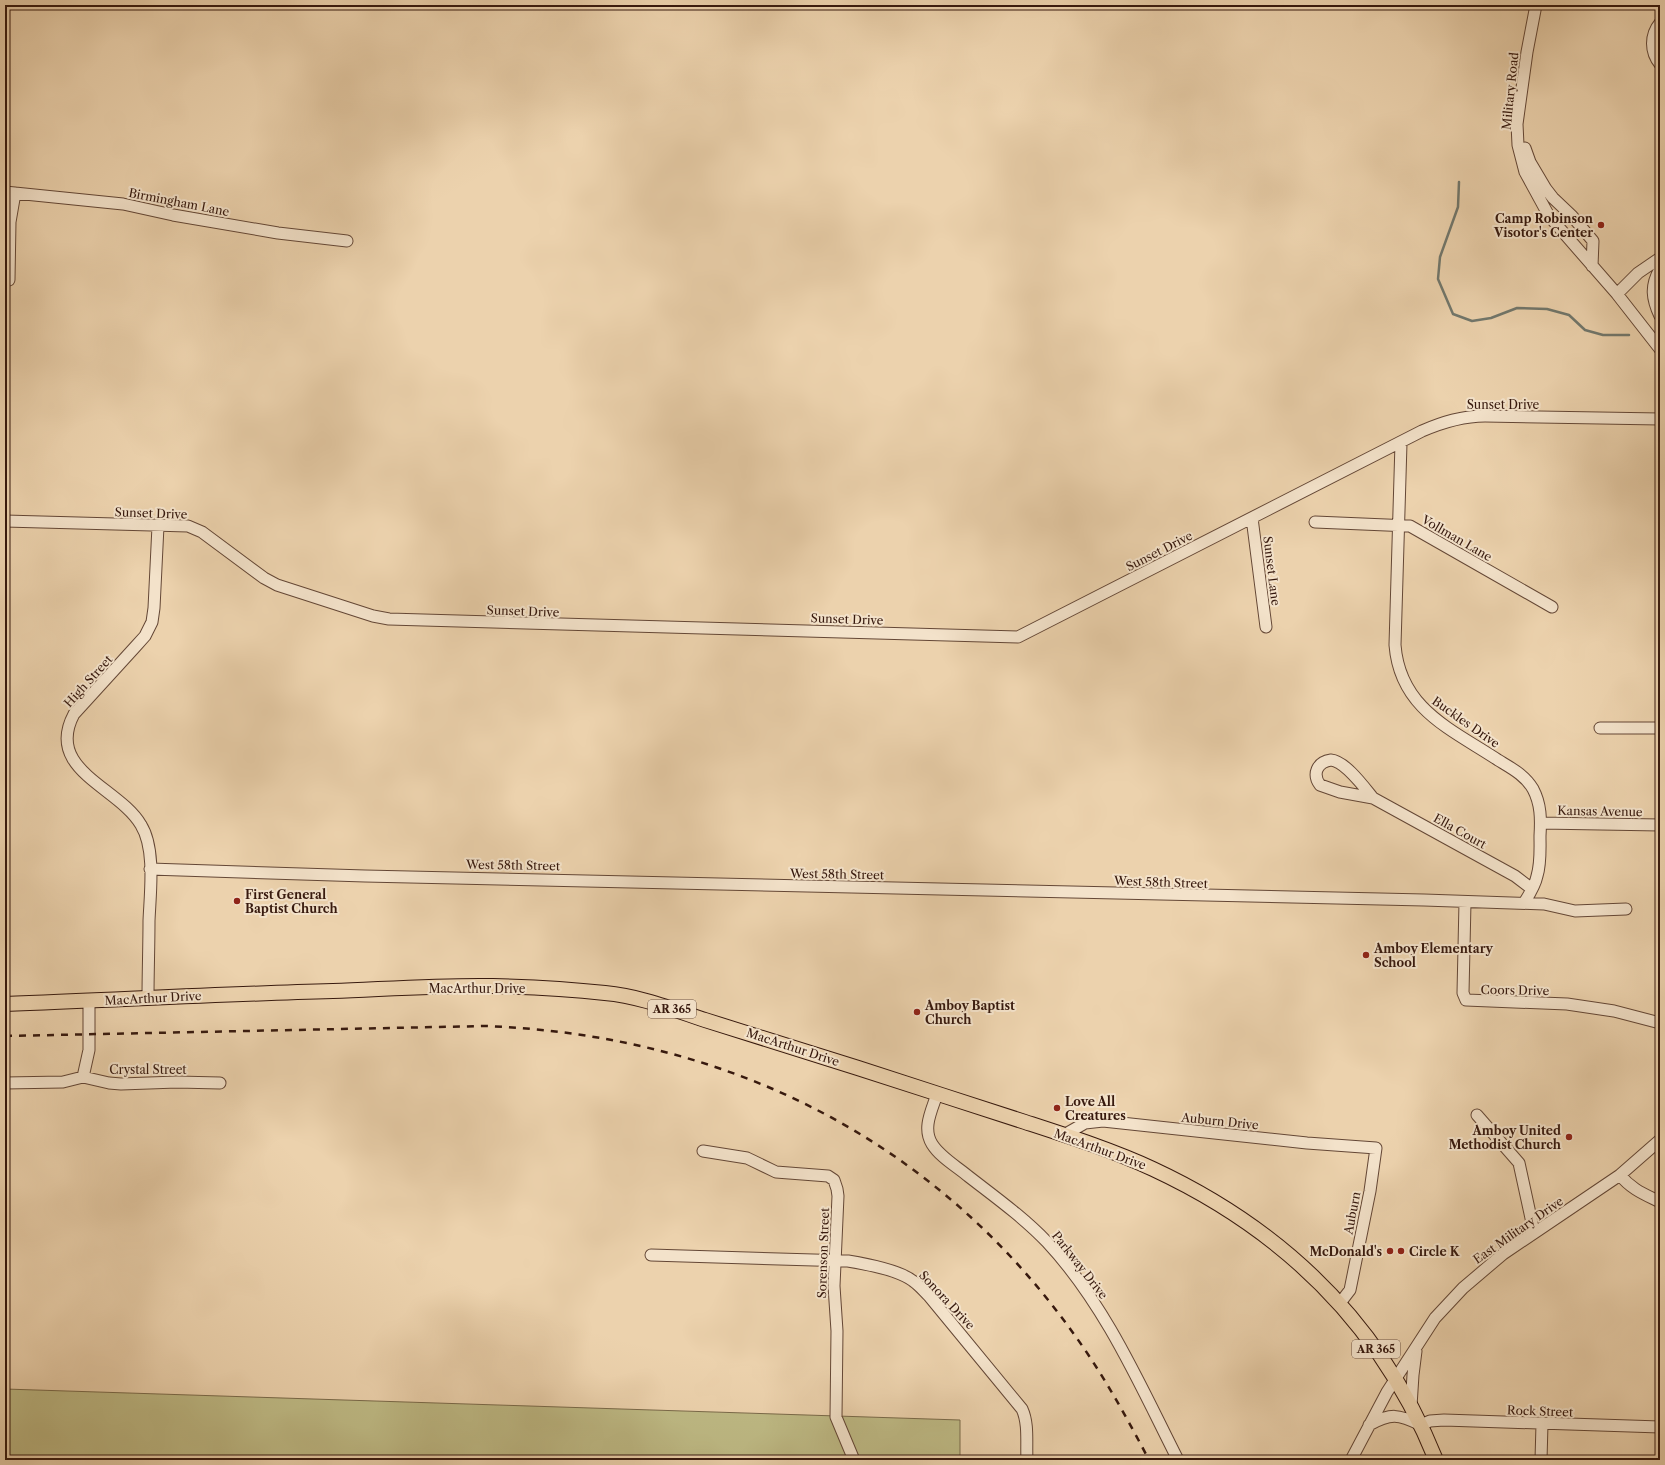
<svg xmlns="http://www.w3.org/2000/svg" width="1665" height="1465" font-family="'Libre Caslon Text',serif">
<rect width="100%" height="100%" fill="#ecd2ad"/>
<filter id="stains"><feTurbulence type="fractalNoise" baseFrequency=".005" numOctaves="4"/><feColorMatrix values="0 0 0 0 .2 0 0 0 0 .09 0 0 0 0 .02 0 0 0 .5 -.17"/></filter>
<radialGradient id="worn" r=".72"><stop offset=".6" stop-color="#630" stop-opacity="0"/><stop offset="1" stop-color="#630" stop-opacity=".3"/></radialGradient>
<path fill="#beba85" stroke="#7a6a4a" d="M 5,1389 L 960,1420 L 960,1460 L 5,1460 Z"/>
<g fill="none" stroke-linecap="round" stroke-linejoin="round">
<path stroke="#72786d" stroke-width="2.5" d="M 1459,182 L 1458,207 L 1440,257 L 1438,279 L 1453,314 L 1472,321 L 1491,318 L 1517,308 L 1547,309 L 1569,315 L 1585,330 L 1603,335 L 1629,335"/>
<defs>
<path id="minor" d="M 1536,5 L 1527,52 L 1517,124 L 1518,145 L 1525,172 L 1549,216 L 1617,294 L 1660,349
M 1660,23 C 1650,35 1650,52 1660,64
M 1525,148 L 1530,162 L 1546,189 L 1553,198 L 1572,216 L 1593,241 L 1592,266
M 5,192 L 123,204 L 173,215 L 278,233 L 347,241
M 1660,269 C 1650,286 1652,299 1660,316
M 9,280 L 10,222 L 15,193
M 1617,294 L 1638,273 L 1660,258
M 1401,443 L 1395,645 C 1400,709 1451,729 1498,760 C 1511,768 1525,775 1533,789 C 1541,804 1541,819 1540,836 C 1540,849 1541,863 1537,876 C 1535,886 1529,895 1524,903
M 1252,518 L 1266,627
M 5,521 L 188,526 L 202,532 L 264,578 L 277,585 L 373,616 L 389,619 L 1018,637 L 1422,431 C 1443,422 1462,416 1485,416 L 1660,419
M 1315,522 L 1410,526 L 1552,607
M 1600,728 L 1660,728
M 1331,760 C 1345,761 1364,787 1373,798 L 1340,792 L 1320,785 C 1312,774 1317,762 1331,760 Z
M 1373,798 L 1515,876 L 1532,889
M 1541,823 L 1660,825
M 150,869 L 365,876 L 1424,900 L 1544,904 L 1575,911 L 1626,909
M 1465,902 L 1463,993 L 1466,1000 L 1567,1004 L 1614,1011 L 1660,1023
M 148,998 C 148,972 149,947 149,921 C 150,894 156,849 141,825 C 119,787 44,770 74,714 L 136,646 L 145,636 L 152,622 L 154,608 L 158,526
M 83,1077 L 89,1050 L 89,1001
M 5,1083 L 63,1082 L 83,1077 L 109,1083 L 121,1084 L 177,1082 L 220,1083
M 937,1094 C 932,1110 922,1128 932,1144 C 940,1157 956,1166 968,1176 C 995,1197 1023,1217 1047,1242 C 1105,1304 1140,1385 1178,1460
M 1477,1115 L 1519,1163 L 1534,1232
M 1064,1135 L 1085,1123 L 1103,1121 L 1307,1143 L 1376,1148 L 1370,1191 L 1350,1290 L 1340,1303
M 703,1151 L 747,1158 L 776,1172 L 828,1176 L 834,1180 L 837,1189 L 838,1196 L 834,1286 L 837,1331 L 836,1417 L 854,1460
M 1620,1175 C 1631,1189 1644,1194 1660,1202
M 651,1255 L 848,1261 C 866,1264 899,1270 913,1281 C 919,1285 924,1291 929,1296 L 1022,1409 C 1029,1424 1026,1444 1027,1460
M 1411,1406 L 1413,1375 L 1416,1351
M 1369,1425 C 1391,1413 1398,1414 1421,1425 L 1430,1421 L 1444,1420 L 1660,1427
M 1351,1460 L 1387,1392 L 1435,1318 L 1463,1288 L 1503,1254 L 1620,1175 L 1660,1140
M 1541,1460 L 1542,1424"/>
<path id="major" d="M 5,1004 C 114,1000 224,994 333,991 C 386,989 440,985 493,986 C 530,987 568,989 605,993 C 639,996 672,1009 705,1020 C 756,1036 807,1052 858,1068 C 914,1086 969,1104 1025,1122 C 1068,1136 1112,1150 1153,1169 C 1284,1230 1382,1326 1436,1460"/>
</defs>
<use href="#minor" stroke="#644736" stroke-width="13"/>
<use href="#major" stroke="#37190e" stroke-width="16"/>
<use href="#minor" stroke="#f3e2ca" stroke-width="11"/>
<use href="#major" stroke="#ecd2ad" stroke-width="14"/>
<path stroke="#37190e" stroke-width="2.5" stroke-dasharray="7 7" stroke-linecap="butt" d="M 5,1036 L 485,1026 C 726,1035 936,1139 1076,1337 C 1104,1376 1127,1418 1149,1460"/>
</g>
<g fill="#8f2418" stroke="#f3e2ca" stroke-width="1.5">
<circle cx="1601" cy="225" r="4"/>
<circle cx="237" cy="901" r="4"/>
<circle cx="1366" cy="955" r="4"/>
<circle cx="917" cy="1012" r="4"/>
<circle cx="1057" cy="1108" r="4"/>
<circle cx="1569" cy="1137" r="4"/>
<circle cx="1390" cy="1251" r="4"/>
<circle cx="1401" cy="1251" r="4"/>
</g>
<g text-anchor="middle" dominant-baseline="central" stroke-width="4" stroke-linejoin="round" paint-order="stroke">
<g fill="#f3e2ca" stroke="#6f5546" stroke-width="1">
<rect x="648" y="1000" width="48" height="18" rx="3"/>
<rect x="1352" y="1340" width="48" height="18" rx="3"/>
</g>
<g font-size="11" font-weight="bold" fill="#37190e">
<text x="672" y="1009">AR 365</text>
<text x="1376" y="1349">AR 365</text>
</g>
<g font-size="12" fill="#37190e" stroke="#f3e2ca">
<text transform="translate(1510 91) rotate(-84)">Military Road</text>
<text transform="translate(179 202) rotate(11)">Birmingham Lane</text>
<text x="1503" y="404">Sunset Drive</text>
<text transform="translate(151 513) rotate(2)">Sunset Drive</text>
<text transform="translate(1457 538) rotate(30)">Vollman Lane</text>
<text transform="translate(1159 551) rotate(-27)">Sunset Drive</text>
<text transform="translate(1272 571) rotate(83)">Sunset Lane</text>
<text transform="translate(523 611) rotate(2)">Sunset Drive</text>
<text transform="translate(847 619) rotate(2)">Sunset Drive</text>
<text transform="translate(88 681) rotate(-48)">High Street</text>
<text transform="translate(1466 722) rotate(35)">Buckles Drive</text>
<text transform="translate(1600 811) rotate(1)">Kansas Avenue</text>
<text transform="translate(1460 831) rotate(29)">Ella Court</text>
<text transform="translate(513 865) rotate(1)">West 58th Street</text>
<text transform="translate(837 874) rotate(1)">West 58th Street</text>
<text transform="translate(1161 882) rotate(2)">West 58th Street</text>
<text x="477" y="988">MacArthur Drive</text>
<text transform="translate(1515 990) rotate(1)">Coors Drive</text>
<text transform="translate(153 998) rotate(-3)">MacArthur Drive</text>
<text transform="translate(793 1047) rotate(18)">MacArthur Drive</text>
<text x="148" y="1069">Crystal Street</text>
<text transform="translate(1220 1121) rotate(6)">Auburn Drive</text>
<text transform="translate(1100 1149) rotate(20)">MacArthur Drive</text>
<text transform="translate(1352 1213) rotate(-79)">Auburn</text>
<text transform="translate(1518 1230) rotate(-35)">East Military Drive</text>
<text transform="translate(823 1253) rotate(-88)">Sorenson Street</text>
<text transform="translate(1080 1265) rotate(52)">Parkway Drive</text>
<text transform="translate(947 1300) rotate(47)">Sonora Drive</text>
<text transform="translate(1540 1411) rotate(2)">Rock Street</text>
</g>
<g font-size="12" font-weight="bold" fill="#37190e" stroke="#f3e2ca" text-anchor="start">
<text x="1593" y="218" text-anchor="end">Camp Robinson<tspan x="1593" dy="14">Visotor's Center</tspan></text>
<text x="245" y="894">First General<tspan x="245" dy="14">Baptist Church</tspan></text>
<text x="1374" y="948">Amboy Elementary<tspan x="1374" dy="14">School</tspan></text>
<text x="925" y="1005">Amboy Baptist<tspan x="925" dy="14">Church</tspan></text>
<text x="1065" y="1101">Love All<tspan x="1065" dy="14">Creatures</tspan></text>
<text x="1561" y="1130" text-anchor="end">Amboy United<tspan x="1561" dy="14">Methodist Church</tspan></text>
<text x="1382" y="1251" text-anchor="end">McDonald's</text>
<text x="1409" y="1251">Circle K</text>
</g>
</g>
<rect width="1665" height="1465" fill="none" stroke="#ecd2ad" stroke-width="20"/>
<rect x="6" y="6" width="1653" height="1453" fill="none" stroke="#37190e" stroke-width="2"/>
<rect x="10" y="10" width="1645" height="1445" fill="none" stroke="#37190e"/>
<rect width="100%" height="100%" filter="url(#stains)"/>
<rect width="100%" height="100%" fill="url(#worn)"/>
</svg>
